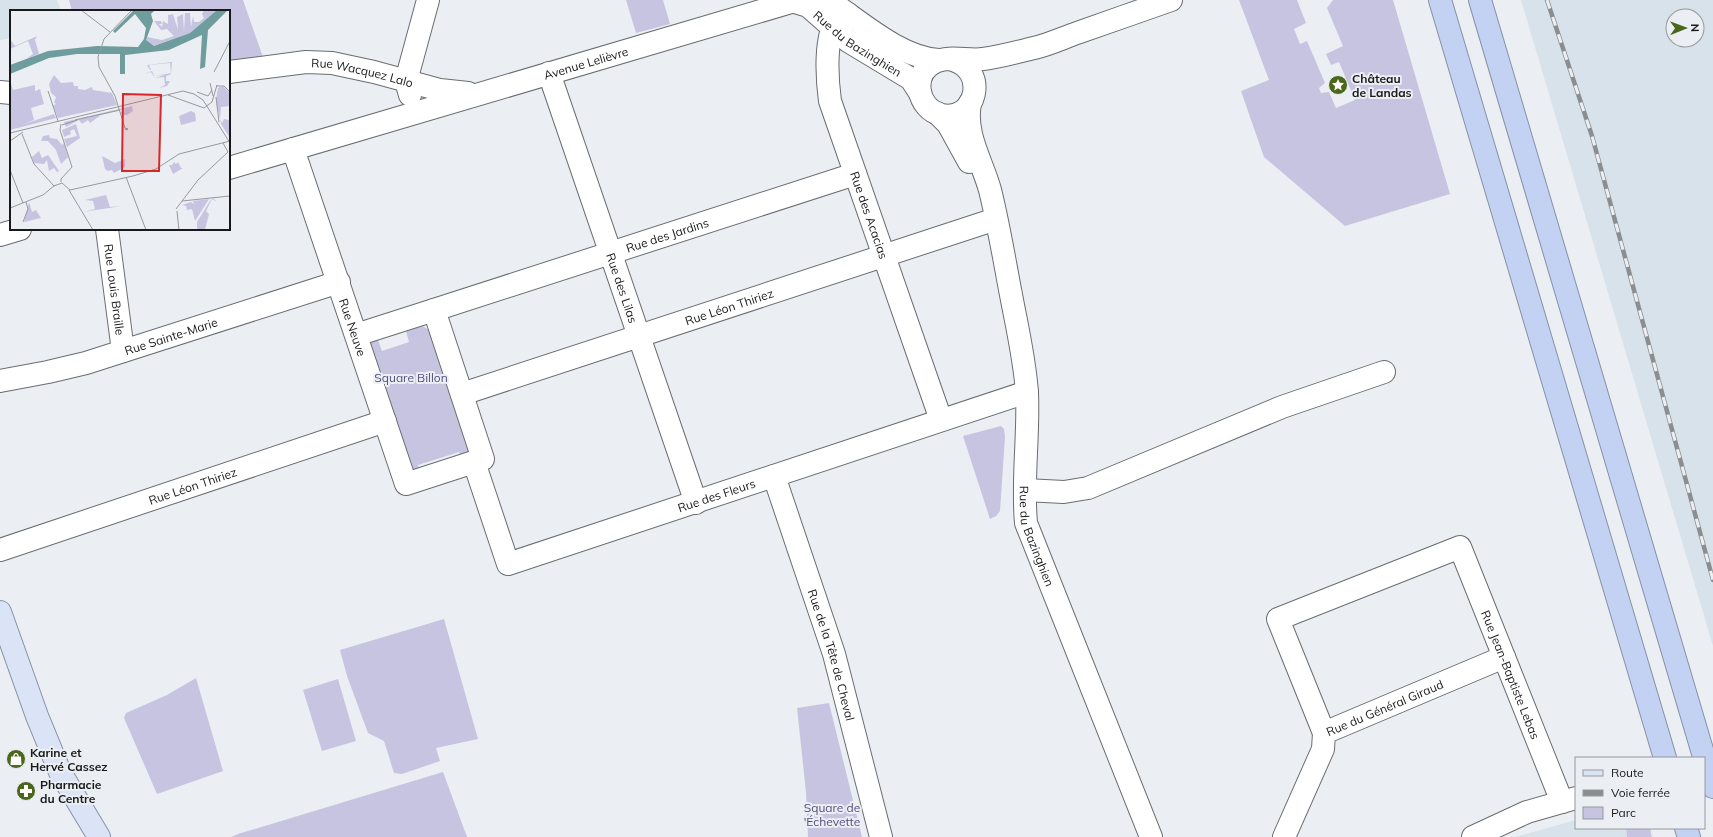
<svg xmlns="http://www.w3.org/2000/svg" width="1713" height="837" font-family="Mulish,sans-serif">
<rect width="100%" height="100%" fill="#ebeff3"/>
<path fill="#d7e2ea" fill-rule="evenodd" d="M 0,0 L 57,0 L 61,11 L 11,11 L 11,38 L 0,40 Z
M 1521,0 L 1713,0 L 1713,646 ZM 1673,16 L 1697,16 L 1697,40 L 1673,40 Z
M 1576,820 L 1576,828 L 1626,828 L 1627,837 L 1515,837 Z"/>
<path fill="#c6c4e1" d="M 69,0 L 243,0 L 264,60 L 229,64 L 229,11 L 72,11 Z
M 626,0 L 663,0 L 670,24 L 636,33 Z
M 1239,0 L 1297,0 L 1306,23 L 1294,29 L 1300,44 L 1307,41 L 1325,83 L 1319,88 L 1321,93 L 1329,92 L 1336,108 L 1355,100 L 1339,62 L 1331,65 L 1326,54 L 1343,46 L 1327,8 L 1333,0 L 1393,0 L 1450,194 L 1345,226 L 1264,157 L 1241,91 L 1269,80 Z
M 423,326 L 430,331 L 471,455 L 462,463 L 459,452 L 418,465 L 421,476 L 410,472 L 369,343 L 378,340 L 382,351 L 409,342 L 406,331 Z
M 1001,426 L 1004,429 L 1005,437 L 1000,511 L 996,516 L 990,519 L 963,436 Z
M 444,619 L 478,739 L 436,748 L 440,761 L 402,774 L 394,773 L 384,741 L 368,733 L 347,676 L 340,650 Z
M 196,678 L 223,771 L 157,794 L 124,718 L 126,713 L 167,695 Z
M 338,679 L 356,741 L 322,751 L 303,690 Z
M 829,703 L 862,837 L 808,837 L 806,792 L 797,708 Z
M 443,772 L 467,837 L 231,837 L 238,834 Z
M 1626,828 L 1650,828 L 1652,837 L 1627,837 Z"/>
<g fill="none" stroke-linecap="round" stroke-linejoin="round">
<defs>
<g id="minor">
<path d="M 828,0 C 860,21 900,58 939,60"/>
<path id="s1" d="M 795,2 L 808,6 L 848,41 L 911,79 L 920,93"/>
<path id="s2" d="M 848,14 L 838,17 C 824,36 827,79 830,101 L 941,420"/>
<path d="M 953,60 C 989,71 976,122 942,115 C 916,109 911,73 935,62 C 949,55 968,61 983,59 C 1000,57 1017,52 1034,48 C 1048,45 1063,38 1077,33 C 1108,22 1140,11 1171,0"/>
<path id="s3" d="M 229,72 L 306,62 L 332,63 L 374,72 L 440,90 L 468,93"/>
<path id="s4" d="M 549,73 L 696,503"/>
<path d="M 0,92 L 11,93"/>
<path d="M 410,95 L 406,81 L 428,0"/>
<path id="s5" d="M 970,103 C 964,134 982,161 990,190 C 999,226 1005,264 1012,300 C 1018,331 1025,362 1027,393 C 1029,436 1022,480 1026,523 L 1151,837"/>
<path d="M 937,113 L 948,124 L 969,162"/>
<path id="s6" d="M 293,149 L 406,484 L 483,459 L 434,310 L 356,335"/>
<path id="s7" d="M 229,168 L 798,0"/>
<path id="s8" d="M 107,229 L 123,351"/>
<path d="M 0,235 L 20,229"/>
<path id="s9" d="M 434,310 L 855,174"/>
<path id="s10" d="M 0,381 L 48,372 L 86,363 L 339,282"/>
<path id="s11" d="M 462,394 L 996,219"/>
<path id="s12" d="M 474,462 L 508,564 L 1027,392"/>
<path id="s13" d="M 774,476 L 834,654 L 881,837"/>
<path d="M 1025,490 L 1064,492 L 1088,488 L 1282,407 L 1384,372"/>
<path id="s14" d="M 0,550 L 385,421"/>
<path id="s15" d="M 1324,733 L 1278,619 L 1460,547 L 1562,802"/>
<path id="s16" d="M 1284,837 L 1323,749 L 1324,733 L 1504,657"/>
<path d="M 1473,837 L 1527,812 L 1576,798"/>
</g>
<path id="major" d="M 0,612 L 37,716 L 60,772 L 99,837"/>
<path id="highway" d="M 1440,0 L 1665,758
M 1480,0 L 1713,787
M 1686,828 L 1689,837"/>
</defs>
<use href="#minor" stroke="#696d70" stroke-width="24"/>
<use href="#major" stroke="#8791a6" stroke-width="24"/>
<use href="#highway" stroke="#8791a6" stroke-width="24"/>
<use href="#minor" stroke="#fff" stroke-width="22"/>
<use href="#major" stroke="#dbe4f7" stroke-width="22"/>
<use href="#highway" stroke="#c3d2f2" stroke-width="22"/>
<defs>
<path id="rail" d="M 1547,0 L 1592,136 L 1713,580"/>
</defs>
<use href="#rail" stroke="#8b8e90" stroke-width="4.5"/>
<use href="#rail" stroke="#ebeff3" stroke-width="3" stroke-dasharray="9" stroke-linecap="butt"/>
</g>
<defs>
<symbol id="sight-disc" viewBox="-11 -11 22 22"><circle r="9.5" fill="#4a671b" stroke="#ebeff3"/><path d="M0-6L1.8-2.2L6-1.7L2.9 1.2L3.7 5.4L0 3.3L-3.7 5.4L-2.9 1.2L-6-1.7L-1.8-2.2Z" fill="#fff"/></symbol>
<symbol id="shop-disc" viewBox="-11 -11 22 22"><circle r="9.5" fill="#4a671b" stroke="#ebeff3"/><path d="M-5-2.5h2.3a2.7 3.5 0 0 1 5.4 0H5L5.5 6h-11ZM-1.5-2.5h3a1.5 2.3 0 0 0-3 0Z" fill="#fff"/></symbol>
<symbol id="pharmacy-disc" viewBox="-11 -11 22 22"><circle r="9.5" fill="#4a671b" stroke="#ebeff3"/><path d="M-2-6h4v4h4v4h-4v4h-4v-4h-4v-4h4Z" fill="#fff"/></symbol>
</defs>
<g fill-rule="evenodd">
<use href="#sight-disc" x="1327" y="74" width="22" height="22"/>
<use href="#shop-disc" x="5" y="748" width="22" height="22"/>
<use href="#pharmacy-disc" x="15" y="780" width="22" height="22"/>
</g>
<g text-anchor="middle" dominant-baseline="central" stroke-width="4" stroke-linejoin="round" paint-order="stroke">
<g font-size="12" fill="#18191a" stroke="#ebeff3">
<text stroke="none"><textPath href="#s1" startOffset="76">Rue du Bazinghien</textPath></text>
<text stroke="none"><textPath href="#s7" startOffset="372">Avenue Lelièvre</textPath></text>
<text stroke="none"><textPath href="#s3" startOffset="135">Rue Wacquez Lalo</textPath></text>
<text stroke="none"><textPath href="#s2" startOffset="217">Rue des Acacias</textPath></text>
<text stroke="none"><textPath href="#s9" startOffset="245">Rue des Jardins</textPath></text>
<text stroke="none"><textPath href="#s4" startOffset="227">Rue des Lilas</textPath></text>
<text stroke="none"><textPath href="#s8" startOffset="61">Rue Louis Braille</textPath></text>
<text stroke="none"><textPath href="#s11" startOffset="281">Rue Léon Thiriez</textPath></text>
<text stroke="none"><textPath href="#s6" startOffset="188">Rue Neuve</textPath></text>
<text stroke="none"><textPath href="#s10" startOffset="177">Rue Sainte-Marie</textPath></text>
<text stroke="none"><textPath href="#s14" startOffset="203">Rue Léon Thiriez</textPath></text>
<text stroke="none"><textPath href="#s12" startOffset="327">Rue des Fleurs</textPath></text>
<text stroke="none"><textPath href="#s5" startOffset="442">Rue du Bazinghien</textPath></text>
<text stroke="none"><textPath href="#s13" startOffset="188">Rue de la Tête de Cheval</textPath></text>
<text stroke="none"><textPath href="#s15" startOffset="456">Rue Jean-Baptiste Lebas</textPath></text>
<text stroke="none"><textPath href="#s16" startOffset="178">Rue du Général Giraud</textPath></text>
</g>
<g font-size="12" font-weight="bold" fill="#18191a" stroke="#ebeff3" text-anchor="start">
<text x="1352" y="78">Château<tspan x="1352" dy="14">de Landas</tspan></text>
<text x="30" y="752">Karine et<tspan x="30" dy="14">Hervé Cassez</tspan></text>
<text x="40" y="784">Pharmacie<tspan x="40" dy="14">du Centre</tspan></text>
</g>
<g font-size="12" fill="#544f7f" stroke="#ebeff3">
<text x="411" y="377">Square Billon</text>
<text x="832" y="807">Square de<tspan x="832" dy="14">'Échevette</tspan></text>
</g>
</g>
<g transform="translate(10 10)">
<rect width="220" height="220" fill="#ebeff3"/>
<path d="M 194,0 L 207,0 L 180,23 L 144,36 L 136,30 L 139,16 L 141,14 L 137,27 L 152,30 L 164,26 L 157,19 L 151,20 L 144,11 L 151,11 L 152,14 L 149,14 L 152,17 L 153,11 L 158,14 L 158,5 L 163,4 L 168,20 L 167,7 L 173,4 L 174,22 L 175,3 L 180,3 L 181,17 L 183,6 L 184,12 L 189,12 L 194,8 L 192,4 ZM 27,26 L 25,30 L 29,44 L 16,49 L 23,44 L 18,31 L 0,39 L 0,29 L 5,36 ZM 162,52 L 161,64 L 156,66 L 156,71 L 160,71 L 157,76 L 149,78 L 155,75 L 154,67 L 145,68 L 141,62 L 134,64 L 142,61 L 145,68 L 155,65 L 145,66 L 161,63 L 160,53 L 139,55 L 141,60 L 140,60 L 137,55 ZM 44,65 L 51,73 L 63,72 L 64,76 L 68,76 L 68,79 L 75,80 L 82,77 L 83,80 L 102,83 L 107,95 L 48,108 L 43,95 L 47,94 L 44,93 L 46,87 L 41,83 L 39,74 ZM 0,70 L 3,80 L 25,75 L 25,81 L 30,79 L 34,94 L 21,98 L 24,110 L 11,115 L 44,104 L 46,108 L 0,120 ZM 213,76 L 220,83 L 220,96 L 211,97 L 210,109 L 212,113 L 214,109 L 219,110 L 220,128 L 211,114 L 206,90 L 208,78 ZM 122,96 L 123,101 L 117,105 L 112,105 L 111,102 L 115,101 L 111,100 L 91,105 L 80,113 L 78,110 L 72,114 L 69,110 L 56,117 L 54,112 ZM 181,101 L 185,103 L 186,111 L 171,115 L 169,106 ZM 66,114 L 70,128 L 57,137 L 54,129 L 67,126 L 64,119 L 60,121 L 61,124 L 54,127 L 52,120 ZM 39,125 L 40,128 L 47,129 L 52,135 L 54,133 L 58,147 L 51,154 L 46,140 L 38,131 L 31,131 L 33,126 ZM 29,141 L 32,148 L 38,145 L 49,161 L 47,162 L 44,158 L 39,161 L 37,150 L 34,154 L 24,153 L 22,147 ZM 92,146 L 105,153 L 115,149 L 115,157 L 104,163 L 102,160 L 98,161 L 95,159 ZM 164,152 L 166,154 L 168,152 L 171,158 L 173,158 L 163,164 L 159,155 L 162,155 ZM 96,185 L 100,197 L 112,196 L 73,202 L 85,199 L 83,191 L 75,190 ZM 203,188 L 207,192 L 202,189 L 196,201 L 199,204 L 195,220 L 187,220 L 187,212 L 200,191 ZM 199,189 L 185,211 L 182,199 L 177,200 L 176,196 L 172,195 L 181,192 L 184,194 L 183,191 ZM 19,192 L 22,202 L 26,200 L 31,208 L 14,212 Z" fill="#c6c4e1"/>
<path d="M 124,0 L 145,0 L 141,4 L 143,11 L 136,30 L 144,36 L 180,23 L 207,0 L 218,0 L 198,20 L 195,57 L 190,59 L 192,25 L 159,40 L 115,45 L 115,64 L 110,64 L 110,44 L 67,44 L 39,48 L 0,64 L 0,55 L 38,41 L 87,36 L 128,37 L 134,29 L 136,18 L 125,4 L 105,23 L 103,21 Z" fill="#6f9c9c"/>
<path fill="none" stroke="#97999c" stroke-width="1" d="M 71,0 L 100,22M 204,62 L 220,31M 200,73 L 203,86M 206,76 L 214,76 L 220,82M 38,81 L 48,111M 187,82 L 198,86 L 202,80M 158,85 L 194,98 L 202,92 L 207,75M 105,86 L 89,57 L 88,47 L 94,29 L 122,0M 105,86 L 115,118 L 118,119 L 116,120 L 115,118M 206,87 L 209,112M 65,110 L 110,100M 52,115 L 67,110M 0,123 L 173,81 L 184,84 L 193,90 L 220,133M 12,124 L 24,154 L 44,176M 0,131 L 13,122M 0,160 L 13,193M 116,167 L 136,220M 51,172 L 51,169 L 62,157 L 50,120 L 51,114M 44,176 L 52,173 L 60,180 L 123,166 L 146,159 L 169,144 L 220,131M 59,180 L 83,220M 172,191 L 220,186M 0,198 L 33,185 L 45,175M 166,199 L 188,170 L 218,142 L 213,133M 167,201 L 169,220M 13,212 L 18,199 L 16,192"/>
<path fill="#d62828" fill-opacity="0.15" stroke="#d62828" stroke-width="2" d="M 113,84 L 151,85 L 149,161 L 112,161 Z"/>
<rect width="220" height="220" fill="none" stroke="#18191a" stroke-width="2"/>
</g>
<rect x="1575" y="757" width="130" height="72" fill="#ebeff3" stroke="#97999c"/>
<rect x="1583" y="770" width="20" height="6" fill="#dbe4f7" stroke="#97999c"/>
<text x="1611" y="777" font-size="12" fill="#18191a">Route</text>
<rect x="1583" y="790" width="20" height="6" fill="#8b8e90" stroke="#97999c"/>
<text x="1611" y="797" font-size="12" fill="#18191a">Voie ferrée</text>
<rect x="1583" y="807" width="20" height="12" fill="#c6c4e1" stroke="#97999c"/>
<text x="1611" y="817" font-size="12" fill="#18191a">Parc</text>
<g transform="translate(1685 28) rotate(89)"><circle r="19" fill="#ebeff3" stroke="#97999c"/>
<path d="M0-3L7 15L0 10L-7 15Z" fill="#4a671b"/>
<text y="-6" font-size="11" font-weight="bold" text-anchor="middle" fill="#18191a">N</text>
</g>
</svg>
